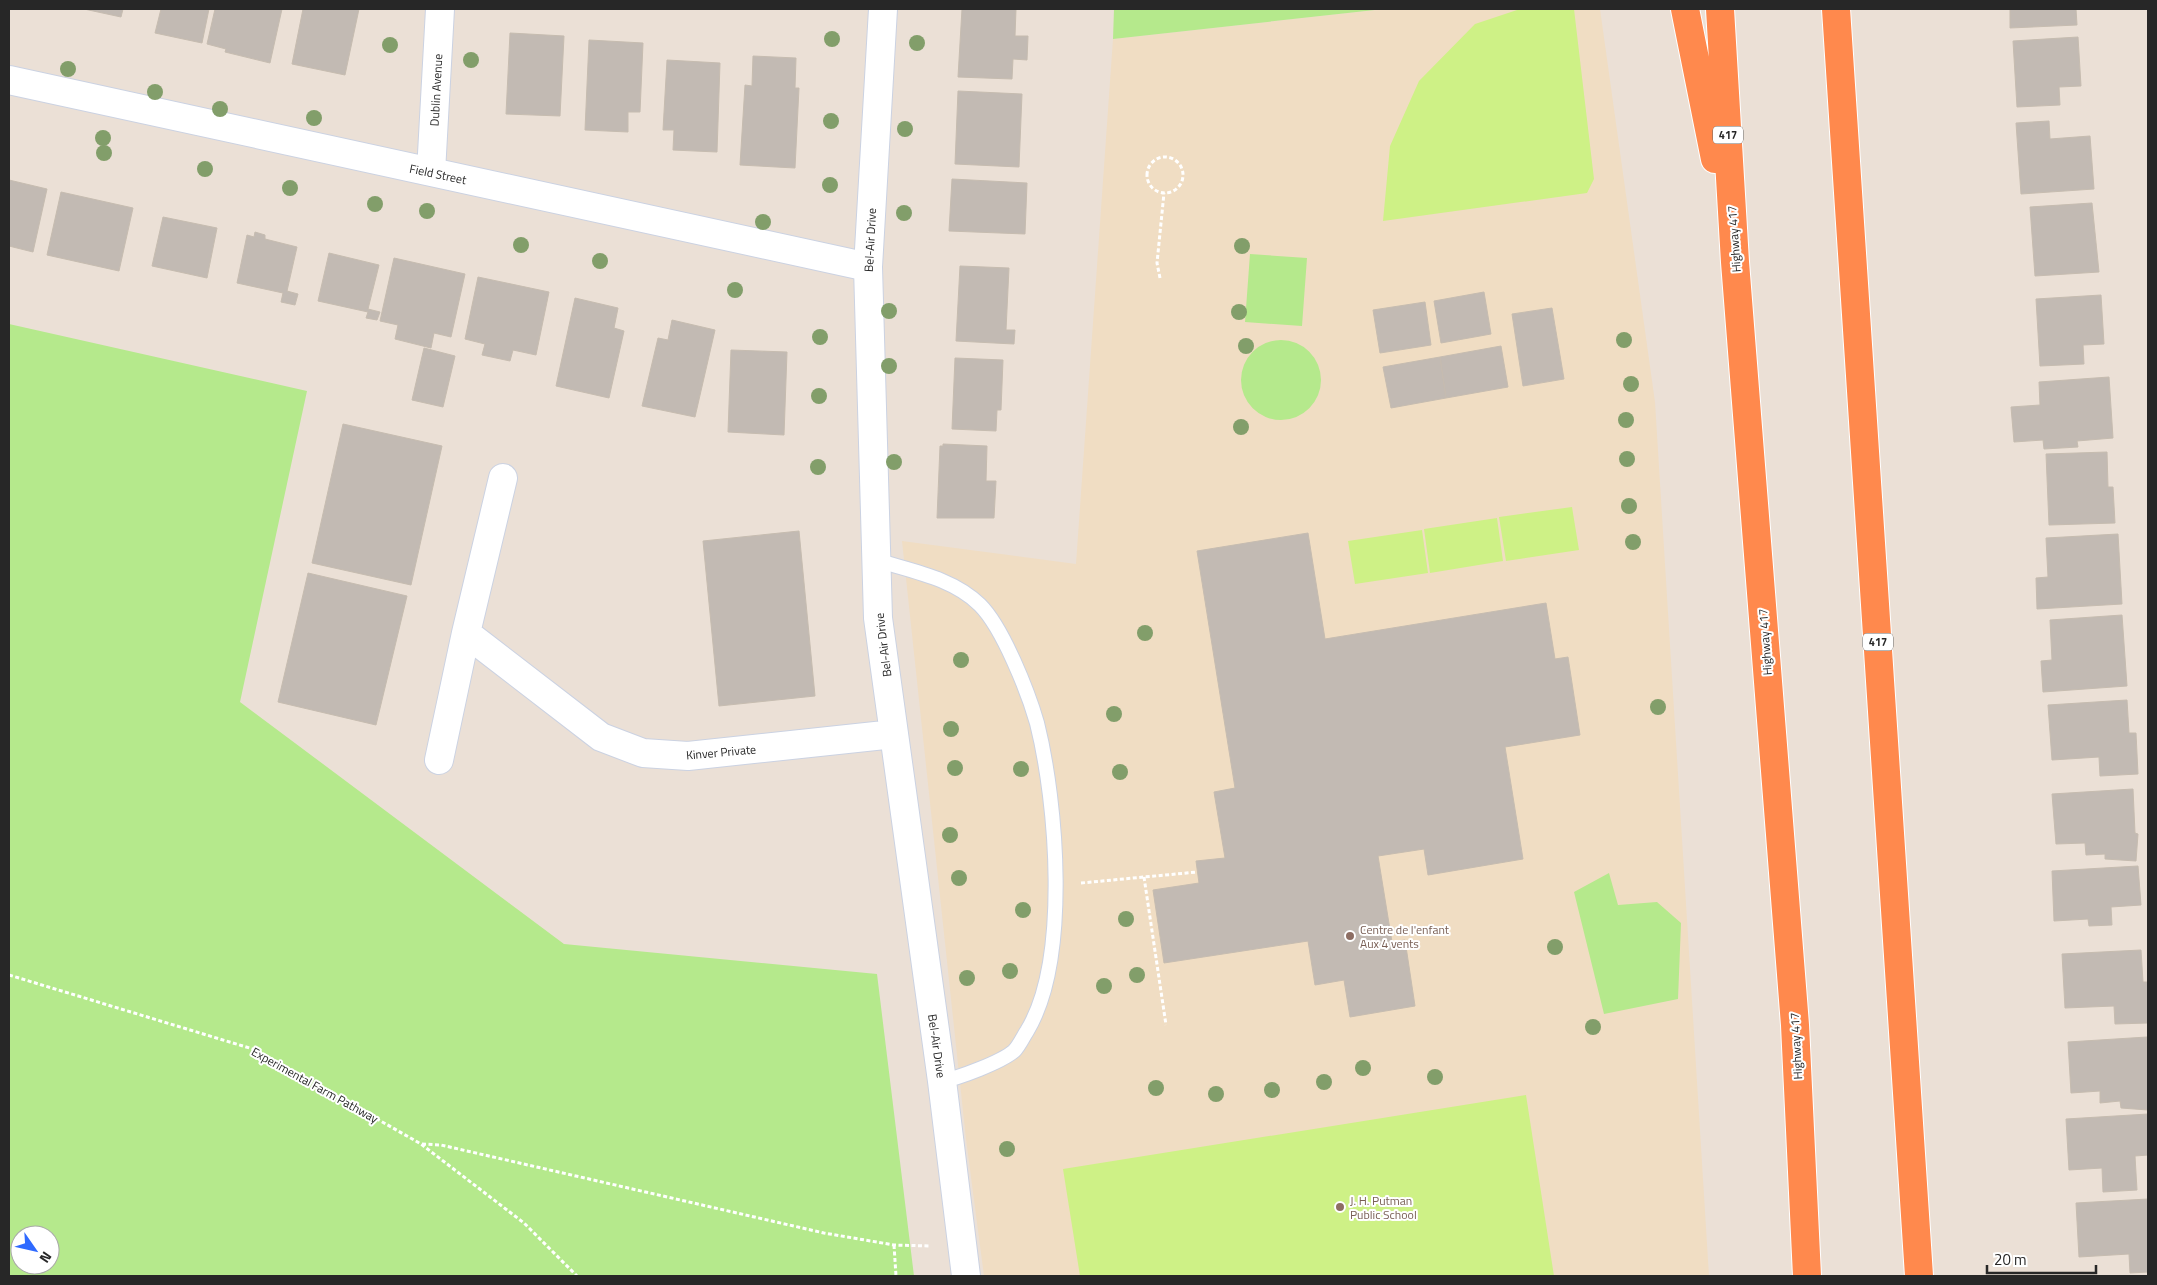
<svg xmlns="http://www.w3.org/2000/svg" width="2157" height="1285" font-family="'Titillium Web',sans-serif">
<rect width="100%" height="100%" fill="#ebe0d6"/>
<path fill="#f0ddc3" d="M 1384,9 L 1600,9 L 1655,402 L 1709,1276 L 984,1276 L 966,1139 L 902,541 L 1076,564 L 1113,39 Z"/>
<path fill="#b5e98c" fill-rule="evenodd" d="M 1114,9 L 1384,9 L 1113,39 Z
M 1250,254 L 1307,258 L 1302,326 L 1245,322 Z
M 9,324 L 307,391 L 240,702 L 564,944 L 877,974 L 914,1276 L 9,1276 ZM 20,1235 L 50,1235 L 50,1265 L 20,1265 Z
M1241 380a40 40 0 1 1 80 0a40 40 0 1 1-80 0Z
M 1609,873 L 1618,905 L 1657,902 L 1681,923 L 1678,999 L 1604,1014 L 1574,892 Z"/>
<path fill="#cef186" d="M 1520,9 L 1574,9 L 1594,179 L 1587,193 L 1383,221 L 1390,146 L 1419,81 L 1475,24 Z
M 1572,507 L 1579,550 L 1506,561 L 1499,517 Z
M 1497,518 L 1503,561 L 1430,573 L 1424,529 Z
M 1422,530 L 1428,573 L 1355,584 L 1348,541 Z
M 1526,1095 L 1554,1276 L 1080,1276 L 1063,1169 Z"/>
<path fill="#c2bab3" stroke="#c6bcb0" d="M 84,9 L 123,9 L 121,17 Z
M 161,9 L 209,9 L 202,43 L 155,33 Z
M 215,9 L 282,9 L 270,63 L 225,52 L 226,49 L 207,44 Z
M 303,9 L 359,9 L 345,75 L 292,64 Z
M 962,9 L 1016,9 L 1015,36 L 1028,36 L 1027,60 L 1013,59 L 1012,79 L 958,77 Z
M 2010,9 L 2076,9 L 2077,25 L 2010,28 Z
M 510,33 L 564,36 L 560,116 L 506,114 Z
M 2078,37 L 2081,86 L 2059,87 L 2060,105 L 2017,107 L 2013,41 Z
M 589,40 L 643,43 L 640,112 L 628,112 L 628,132 L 585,130 Z
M 753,56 L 796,58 L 795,88 L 799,88 L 795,168 L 740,165 L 745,85 L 752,86 Z
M 667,60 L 720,63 L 717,152 L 673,150 L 674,130 L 663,130 Z
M 958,91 L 1022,94 L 1019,167 L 955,164 Z
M 2049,121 L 2050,139 L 2090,136 L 2094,189 L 2021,194 L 2016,123 Z
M 952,179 L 1027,183 L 1025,234 L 949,231 Z
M 9,180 L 47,189 L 33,252 L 9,246 Z
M 61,192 L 133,208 L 119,271 L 47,255 Z
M 2092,203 L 2099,272 L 2035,276 L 2030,207 Z
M 163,217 L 217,228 L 207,278 L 152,266 Z
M 255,232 L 265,235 L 265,239 L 297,247 L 287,291 L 298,294 L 295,305 L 281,302 L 283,293 L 237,283 L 247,235 L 254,237 Z
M 329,253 L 379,265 L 368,309 L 380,312 L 377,320 L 366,318 L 368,312 L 318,301 Z
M 394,258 L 465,274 L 451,337 L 434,333 L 431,348 L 395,339 L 398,325 L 380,321 Z
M 960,266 L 1009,268 L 1006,330 L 1015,330 L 1014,344 L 956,341 Z
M 478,277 L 549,292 L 536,355 L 513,350 L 510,361 L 482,355 L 485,344 L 465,339 Z
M 1484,292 L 1491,334 L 1441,343 L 1434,301 Z
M 2101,295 L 2104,344 L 2083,345 L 2084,364 L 2040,366 L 2036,299 Z
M 575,298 L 618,308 L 614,328 L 624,331 L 609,398 L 556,386 Z
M 1425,302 L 1431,345 L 1380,353 L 1373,310 Z
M 1552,308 L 1564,379 L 1523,386 L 1512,314 Z
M 672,320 L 715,330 L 695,417 L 642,406 L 658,338 L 668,340 Z
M 1501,346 L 1508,387 L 1446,398 L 1440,357 Z
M 424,348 L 455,356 L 443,407 L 412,400 Z
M 731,350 L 787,352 L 784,435 L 728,432 Z
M 1440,357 L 1446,398 L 1391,408 L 1383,367 Z
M 955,358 L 1003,360 L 1001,410 L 997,410 L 996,431 L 952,429 Z
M 2109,377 L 2113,438 L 2077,441 L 2078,447 L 2044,449 L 2043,440 L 2014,442 L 2011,407 L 2040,405 L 2039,382 Z
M 343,424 L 442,446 L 411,585 L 312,563 Z
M 943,444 L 987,446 L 986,481 L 996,481 L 994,518 L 937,518 L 940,446 L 943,446 Z
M 2107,452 L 2108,487 L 2113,487 L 2115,523 L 2049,525 L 2046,454 Z
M 799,531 L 815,696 L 719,706 L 703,541 Z
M 1308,533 L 1325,639 L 1546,603 L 1555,659 L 1568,657 L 1580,735 L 1505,747 L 1523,859 L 1428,875 L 1424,849 L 1378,856 L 1392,942 L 1405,940 L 1415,1006 L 1350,1017 L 1344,980 L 1315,985 L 1308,941 L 1164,963 L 1153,890 L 1199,883 L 1196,861 L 1225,858 L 1214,792 L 1235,788 L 1197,551 Z
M 2118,534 L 2122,604 L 2037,609 L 2036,578 L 2048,577 L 2046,538 Z
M 308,573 L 407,596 L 376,725 L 278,702 Z
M 2122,615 L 2127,686 L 2043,692 L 2041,661 L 2052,660 L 2050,620 Z
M 2127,700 L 2129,733 L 2136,733 L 2138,774 L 2100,776 L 2099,757 L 2052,760 L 2048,705 Z
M 2133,789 L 2135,833 L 2138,834 L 2136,861 L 2105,859 L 2105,854 L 2086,855 L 2085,843 L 2056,844 L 2052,794 Z
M 2138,866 L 2141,905 L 2111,907 L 2112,925 L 2089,926 L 2088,919 L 2054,921 L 2052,871 Z
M 2141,950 L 2143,982 L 2148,982 L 2148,1023 L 2115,1024 L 2114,1006 L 2065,1008 L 2062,954 Z
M 2147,1037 L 2148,1110 L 2121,1108 L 2120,1101 L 2100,1103 L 2100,1091 L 2071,1093 L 2068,1042 Z
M 2148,1114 L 2148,1155 L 2135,1156 L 2137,1190 L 2103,1192 L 2102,1168 L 2069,1170 L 2066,1119 Z
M 2148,1199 L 2148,1272 L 2130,1273 L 2129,1254 L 2079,1257 L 2076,1203 Z"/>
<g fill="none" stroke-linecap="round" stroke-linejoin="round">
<defs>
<path id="service" d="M 876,560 C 911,571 953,578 980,605 C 1003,628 1028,692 1037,723 C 1057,803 1070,960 1027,1031 C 1023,1037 1019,1046 1014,1051 C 1001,1062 959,1078 942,1081"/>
<path id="minor" d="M 883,9 L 868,267 L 878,618 L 942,1081 L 966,1276
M 9,80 L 868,267
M 431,172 L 440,9
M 466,633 L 601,737 L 643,753 L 688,756 L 894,734
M 439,760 L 466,633 L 503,478"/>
<path id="motorway" d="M 1685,9 L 1715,159
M 1720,9 L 1735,262 L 1795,1025 L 1807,1276
M 1836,9 L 1919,1276"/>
</defs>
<use href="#service" stroke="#cbd2e2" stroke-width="16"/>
<use href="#minor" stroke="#cbd2e2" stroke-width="30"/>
<use href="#motorway" stroke="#fff" stroke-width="30"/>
<path stroke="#fff" stroke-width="3" stroke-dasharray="4 2.5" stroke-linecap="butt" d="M1147 175a18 18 0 1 1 36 0a18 18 0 1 1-36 0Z
M 1160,278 L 1157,263 L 1164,193
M 1144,877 L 1166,1025
M 1081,883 L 1197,872
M 9,975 L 256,1050 L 421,1144 L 524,1223 L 577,1276
M 422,1144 L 441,1145 L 824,1233 L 894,1245 L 929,1246
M 894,1245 L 896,1276"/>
<use href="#service" stroke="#fff" stroke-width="14"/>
<use href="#minor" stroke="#fff" stroke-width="28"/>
<use href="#motorway" stroke="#ff894d" stroke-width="28"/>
</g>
<g fill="#829e6a">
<circle cx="832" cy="39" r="8"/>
<circle cx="917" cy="43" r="8"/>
<circle cx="390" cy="45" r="8"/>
<circle cx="471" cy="60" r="8"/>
<circle cx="68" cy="69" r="8"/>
<circle cx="155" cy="92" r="8"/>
<circle cx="220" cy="109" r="8"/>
<circle cx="314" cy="118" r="8"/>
<circle cx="831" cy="121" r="8"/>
<circle cx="905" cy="129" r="8"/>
<circle cx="103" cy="138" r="8"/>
<circle cx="104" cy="153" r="8"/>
<circle cx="205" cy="169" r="8"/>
<circle cx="830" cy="185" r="8"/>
<circle cx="290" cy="188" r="8"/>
<circle cx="375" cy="204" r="8"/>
<circle cx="427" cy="211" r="8"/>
<circle cx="904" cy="213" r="8"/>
<circle cx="763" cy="222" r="8"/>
<circle cx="521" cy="245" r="8"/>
<circle cx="1242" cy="246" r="8"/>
<circle cx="600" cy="261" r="8"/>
<circle cx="735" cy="290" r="8"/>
<circle cx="889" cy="311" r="8"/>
<circle cx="1239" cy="312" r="8"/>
<circle cx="820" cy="337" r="8"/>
<circle cx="1624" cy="340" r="8"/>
<circle cx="1246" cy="346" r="8"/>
<circle cx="889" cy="366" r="8"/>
<circle cx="1631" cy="384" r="8"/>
<circle cx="819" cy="396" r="8"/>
<circle cx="1626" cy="420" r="8"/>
<circle cx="1241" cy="427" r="8"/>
<circle cx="1627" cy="459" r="8"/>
<circle cx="894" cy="462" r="8"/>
<circle cx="818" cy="467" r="8"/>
<circle cx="1629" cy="506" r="8"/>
<circle cx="1633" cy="542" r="8"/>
<circle cx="1145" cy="633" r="8"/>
<circle cx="961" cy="660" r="8"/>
<circle cx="1658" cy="707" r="8"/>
<circle cx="1114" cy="714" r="8"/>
<circle cx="951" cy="729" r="8"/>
<circle cx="955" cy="768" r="8"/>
<circle cx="1021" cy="769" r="8"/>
<circle cx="1120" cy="772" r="8"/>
<circle cx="950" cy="835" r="8"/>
<circle cx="959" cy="878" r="8"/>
<circle cx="1023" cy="910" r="8"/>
<circle cx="1126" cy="919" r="8"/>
<circle cx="1555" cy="947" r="8"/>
<circle cx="1010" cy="971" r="8"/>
<circle cx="1137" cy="975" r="8"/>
<circle cx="967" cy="978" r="8"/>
<circle cx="1104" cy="986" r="8"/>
<circle cx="1593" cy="1027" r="8"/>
<circle cx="1363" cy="1068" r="8"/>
<circle cx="1435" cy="1077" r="8"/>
<circle cx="1324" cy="1082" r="8"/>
<circle cx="1156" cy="1088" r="8"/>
<circle cx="1272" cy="1090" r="8"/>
<circle cx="1216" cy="1094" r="8"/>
<circle cx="1007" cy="1149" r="8"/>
</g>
<g fill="#8d6e63" stroke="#fff" stroke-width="2">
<circle cx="1350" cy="936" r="5"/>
<circle cx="1340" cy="1207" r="5"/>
</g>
<g text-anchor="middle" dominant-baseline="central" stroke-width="4" stroke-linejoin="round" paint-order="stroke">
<g fill="#fff" stroke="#686868" stroke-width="1">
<rect x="1713" y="126.5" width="30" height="17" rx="4"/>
<rect x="1863" y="633.5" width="30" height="17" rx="4"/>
</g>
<g font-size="11" font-weight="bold" fill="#272727">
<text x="1728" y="135">417</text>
<text x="1878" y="642">417</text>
</g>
<g font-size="12" fill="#272727" stroke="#fff">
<text transform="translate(436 90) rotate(-87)">Dublin Avenue</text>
<text transform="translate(438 174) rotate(12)">Field Street</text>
<text transform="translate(1734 239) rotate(-94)">Highway 417</text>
<text transform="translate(870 240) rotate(-87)">Bel-Air Drive</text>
<text transform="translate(1765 642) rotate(-94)">Highway 417</text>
<text transform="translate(883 645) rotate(-97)">Bel-Air Drive</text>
<text transform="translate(721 752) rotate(-5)">Kinver Private</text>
<text transform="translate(937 1046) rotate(82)">Bel-Air Drive</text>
<text transform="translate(1796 1046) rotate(-93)">Highway 417</text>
<text transform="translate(315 1085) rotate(29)">Experimental Farm Pathway</text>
</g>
<g font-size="12" fill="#785e54" stroke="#fff" text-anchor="start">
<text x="1360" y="929">Centre de l'enfant<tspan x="1360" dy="14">Aux 4 vents</tspan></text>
<text x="1350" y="1200">J. H. Putman<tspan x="1350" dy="14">Public School</tspan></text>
</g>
</g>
<rect width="2157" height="1285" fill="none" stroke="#272727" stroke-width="20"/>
<g transform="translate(35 1250) rotate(124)"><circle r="24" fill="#ffffff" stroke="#a9a9a9"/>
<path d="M0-4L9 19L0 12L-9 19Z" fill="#2f6aff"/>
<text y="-8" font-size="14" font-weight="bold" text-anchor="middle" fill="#272727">N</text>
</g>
<path d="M1987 1265v8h109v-8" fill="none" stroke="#272727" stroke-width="2.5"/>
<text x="1994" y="1265" font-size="15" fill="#272727" stroke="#ffffff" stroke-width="4" paint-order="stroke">20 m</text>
</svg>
